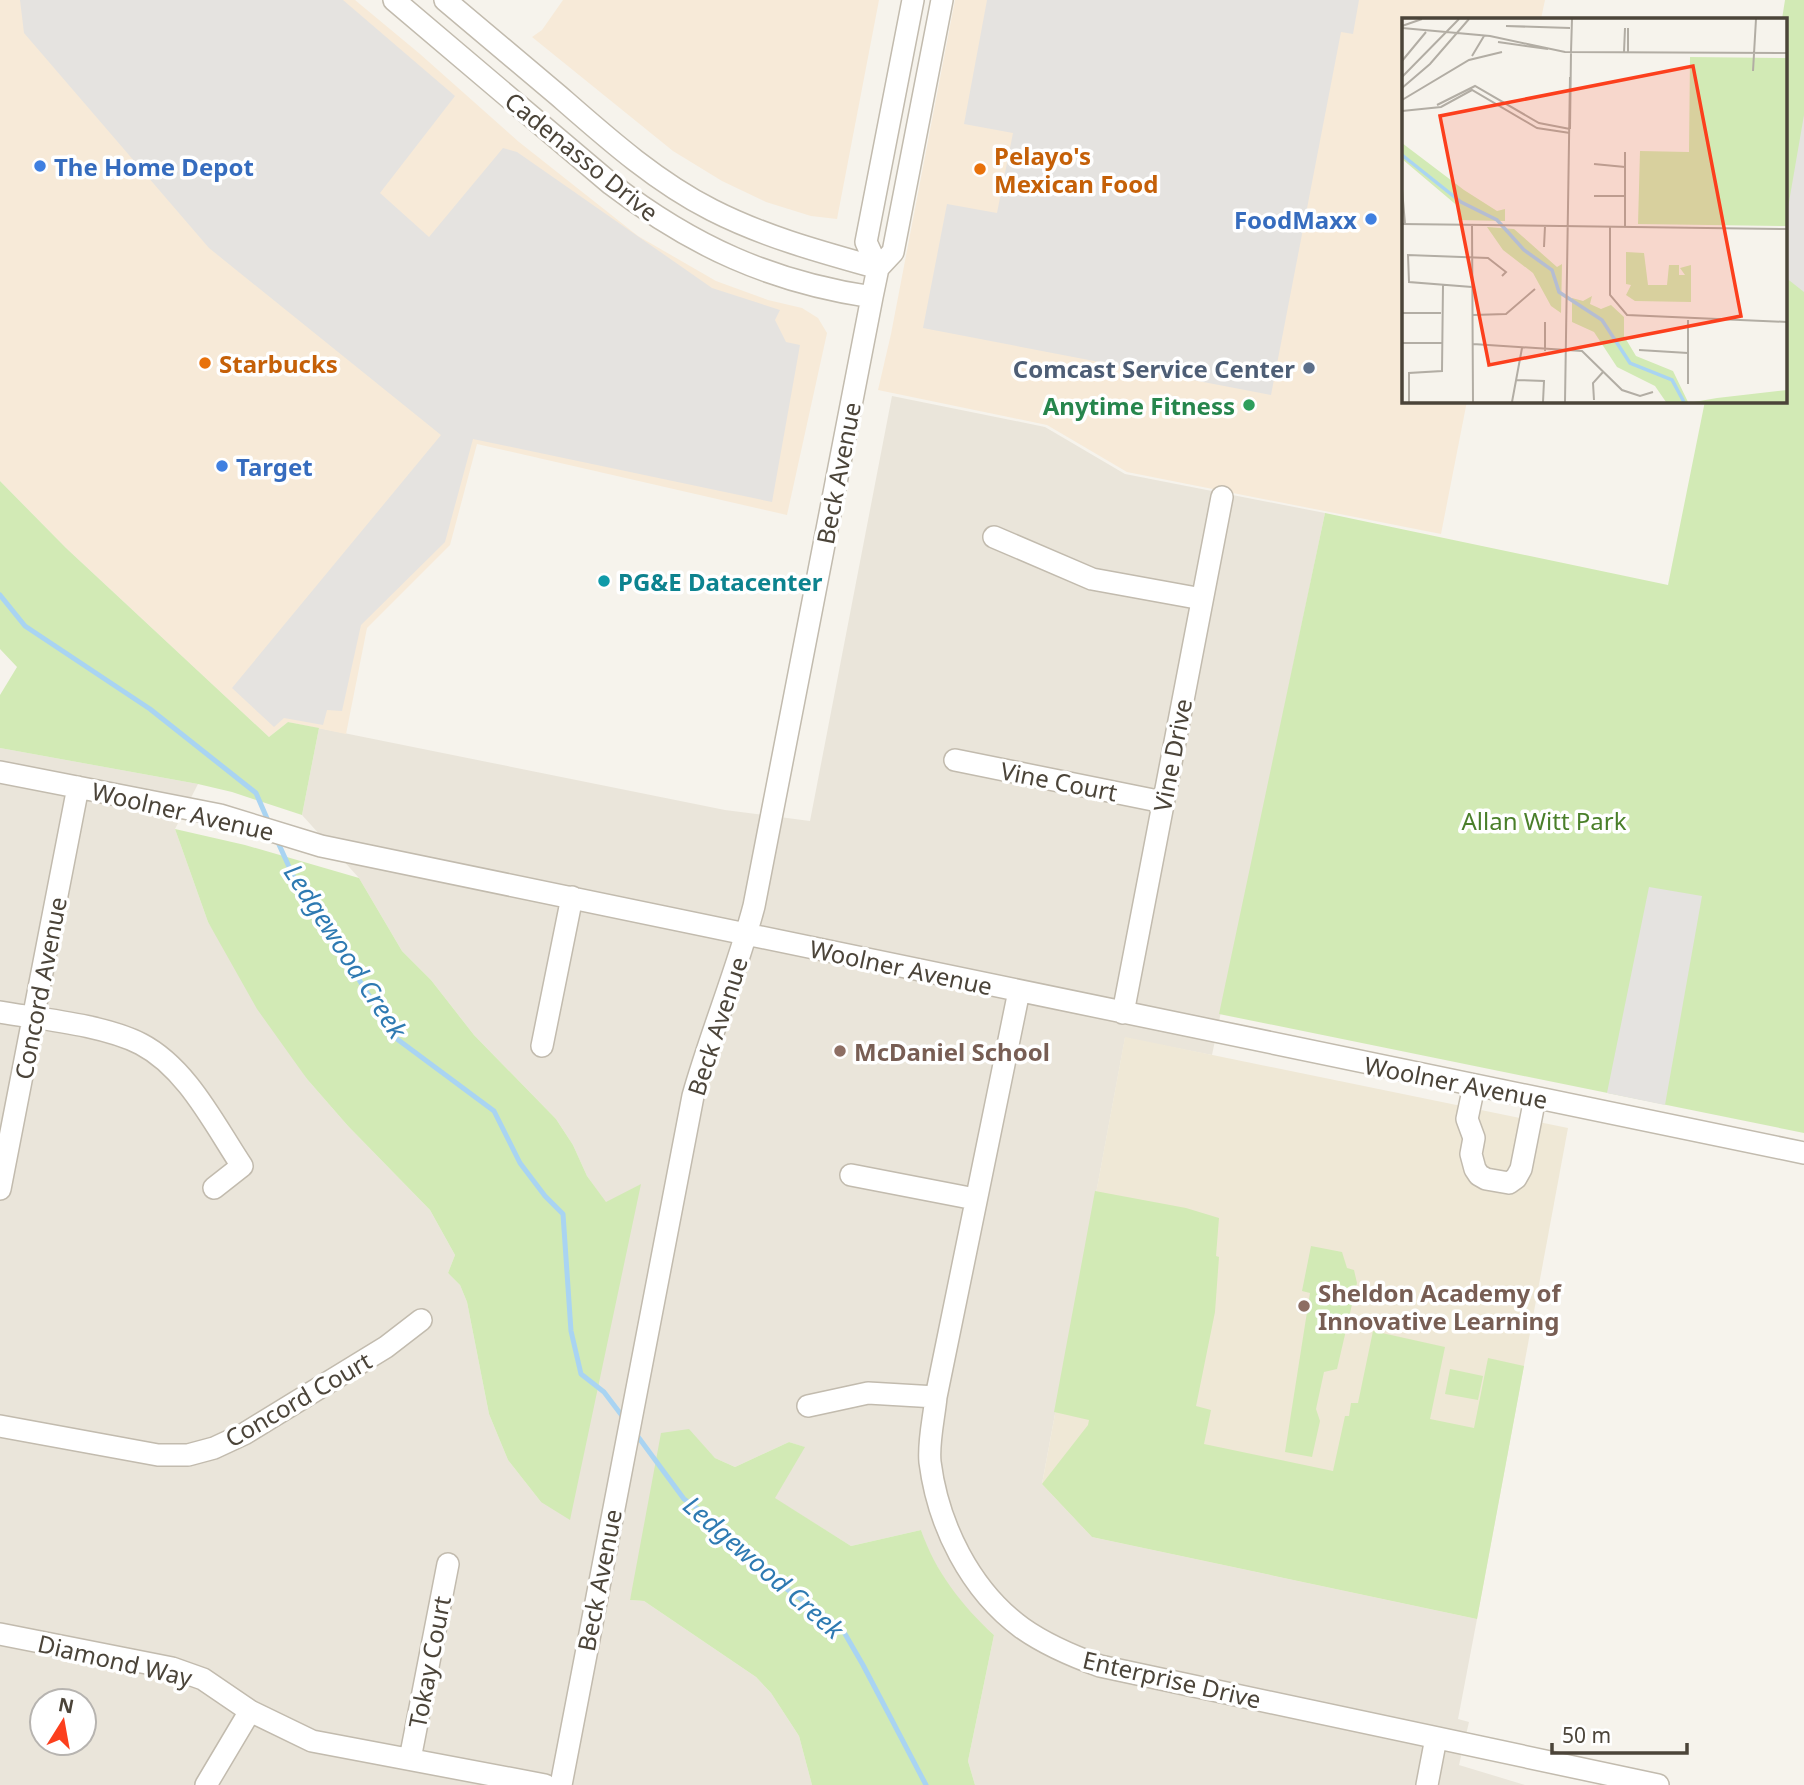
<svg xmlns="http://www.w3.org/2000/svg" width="1804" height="1785" font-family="'Noto Sans',sans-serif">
<rect width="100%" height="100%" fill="#f6f3ec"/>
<path fill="#eae5da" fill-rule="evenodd" d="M 892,396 L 1045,427 L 1125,474 L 1325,513 L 1212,1055 L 1125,1038 L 1042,1484 L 1092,1537 L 1477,1619 L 1458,1719 L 1469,1722 L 1459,1765 L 1525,1785 L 975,1785 L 968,1761 L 994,1635 L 973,1616 L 951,1589 L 928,1551 L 921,1530 L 851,1546 L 774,1498 L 804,1447 L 789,1442 L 735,1467 L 715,1458 L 688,1429 L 630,1600 L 644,1601 L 756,1677 L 771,1693 L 799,1736 L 812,1785 L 0,1785 L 0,748 L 198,784 L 175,829 L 208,922 L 307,1079 L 348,1126 L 430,1210 L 455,1255 L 448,1273 L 460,1285 L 467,1302 L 489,1414 L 508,1460 L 541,1502 L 640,1185 L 606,1203 L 587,1176 L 573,1145 L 556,1119 L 474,1035 L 431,980 L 402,951 L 359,878 L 302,815 L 319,728 L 725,810 L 810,821 ZM 42,1701 L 84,1701 L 84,1743 L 42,1743 Z"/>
<path fill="#f7ead8" d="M 0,0 L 355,0 L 420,54 L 519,142 L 638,236 L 716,281 L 768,300 L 802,308 L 818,318 L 827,333 L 787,515 L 477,444 L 450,545 L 367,628 L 346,734 L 288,722 L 269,737 L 66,548 L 0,481 Z
M 563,0 L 879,0 L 837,219 L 811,216 L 766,202 L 722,181 L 673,151 L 532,37 L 542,30 Z
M 955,0 L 1545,0 L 1541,19 L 1403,19 L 1403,401 L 1467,401 L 1441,534 L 1127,472 L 1047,425 L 878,390 L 891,334 Z"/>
<path fill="#efe8d6" d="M 1125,1037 L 1568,1128 L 1477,1619 L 1092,1537 L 1042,1484 Z"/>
<path fill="#d2eab5" d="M 1785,0 L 1804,0 L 1804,1133 L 1219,1014 L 1325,513 L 1668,585 L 1705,401 L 1785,401 L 1785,19 L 1782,19 Z
M 0,481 L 66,548 L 269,737 L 288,722 L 319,728 L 302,815 L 232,792 L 198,784 L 0,748 L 0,695 L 17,667 L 0,649 Z
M 175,829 L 245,845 L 359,878 L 402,951 L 431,980 L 474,1035 L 556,1119 L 573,1145 L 587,1176 L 606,1202 L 641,1184 L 570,1520 L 541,1502 L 508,1460 L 489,1414 L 467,1302 L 460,1285 L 448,1273 L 455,1255 L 430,1210 L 348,1126 L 307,1079 L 257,1009 L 208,922 Z
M 1095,1191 L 1186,1208 L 1219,1218 L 1216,1256 L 1219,1257 L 1215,1312 L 1196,1406 L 1211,1410 L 1204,1444 L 1333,1471 L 1345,1416 L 1349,1416 L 1351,1403 L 1358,1403 L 1373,1331 L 1445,1347 L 1430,1419 L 1474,1428 L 1488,1358 L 1524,1366 L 1477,1619 L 1092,1537 L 1042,1484 L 1088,1425 L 1089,1420 L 1054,1412 Z
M 1311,1246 L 1342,1252 L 1347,1268 L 1354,1270 L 1357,1283 L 1337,1369 L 1324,1372 L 1316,1409 L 1320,1421 L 1312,1457 L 1285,1452 L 1310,1293 L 1302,1291 Z
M 1450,1369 L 1483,1376 L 1478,1400 L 1445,1394 Z
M 689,1429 L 715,1458 L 735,1467 L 789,1442 L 805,1447 L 775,1498 L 851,1546 L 921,1530 C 935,1571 962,1606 994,1635 L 968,1761 L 975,1785 L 812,1785 L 799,1736 L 771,1693 L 756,1677 L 644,1601 L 630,1600 L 661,1433 Z"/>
<path fill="#e5e3e0" d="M 20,0 L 343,0 L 455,96 L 380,193 L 429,237 L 503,148 L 517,152 L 712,288 L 780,310 L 775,320 L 786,342 L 800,345 L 772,502 L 473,439 L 445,542 L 361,625 L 342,711 L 327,710 L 323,725 L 284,718 L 274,727 L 232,688 L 441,435 L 209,248 L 24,33 Z
M 987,0 L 1359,0 L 1353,34 L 1341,32 L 1271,395 L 923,328 L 947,204 L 997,213 L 1013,133 L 964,124 Z
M 1804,115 L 1804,292 L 1785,277 L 1785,225 Z
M 1649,887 L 1702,896 L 1665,1105 L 1607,1093 Z"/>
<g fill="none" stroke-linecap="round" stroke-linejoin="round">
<path stroke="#a9d4f2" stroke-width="5" d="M 0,595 L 25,626 L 150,709 L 256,793 L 269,823
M 276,838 L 295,880 L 397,1039 L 494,1111 L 520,1163 L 545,1196 L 563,1214 L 571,1331 L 581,1374 L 604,1392 L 626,1421
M 636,1434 L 684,1499 L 722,1526 L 751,1560 L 785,1588 L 841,1627 L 863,1665 L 926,1785"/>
<defs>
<path id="minor" d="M 394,0 L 611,184 C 692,246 771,282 872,297
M 445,0 C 483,32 521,64 559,96 C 607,138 655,181 712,210 C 765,237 821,252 878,268
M 878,268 L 866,242 L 913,0
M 994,537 L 1092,579 L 1202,599
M 955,760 L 1163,802
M 0,772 L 220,815 L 321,846 L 1804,1153
M 1019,991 L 936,1397 C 934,1418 928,1442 930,1462 C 938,1525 970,1590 1022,1628 C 1046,1645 1072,1656 1100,1666 L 1658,1785
M 0,1012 C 41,1019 104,1025 141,1044 C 187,1068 214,1124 242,1166 L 214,1188
M 1123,1013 L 1222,497
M 542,1046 L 572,897
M 1474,1086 L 1467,1119 L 1474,1138 L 1471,1154 L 1475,1169 L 1479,1175 L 1486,1179 L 1509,1183 L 1516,1178 L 1521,1169 L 1535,1098
M 851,1175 L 975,1199
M 0,1189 L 78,787
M 808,1406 L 868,1393 L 936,1397
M 0,1426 L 158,1455 L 188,1455 L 214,1448 L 244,1434 L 386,1347 L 421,1320
M 0,1634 L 172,1668 L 203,1679 L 250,1711 L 312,1741 L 545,1785
M 410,1759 L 448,1564
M 206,1785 L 250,1711
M 561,1785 L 693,1096 C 711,1032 737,971 754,906 L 872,297 L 878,268 L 893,252 L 942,0
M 1427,1785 L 1436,1738"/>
</defs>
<use href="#minor" stroke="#c2bbae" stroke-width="24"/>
<use href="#minor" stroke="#fff" stroke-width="21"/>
</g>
<g fill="#3f7fe0" stroke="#fff" stroke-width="2.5">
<circle cx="40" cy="166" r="7"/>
<circle cx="1371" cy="219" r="7"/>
<circle cx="222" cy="466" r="7"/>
</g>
<g fill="#e8710a" stroke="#fff" stroke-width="2.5">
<circle cx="980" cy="169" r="7"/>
<circle cx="205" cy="363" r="7"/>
</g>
<circle fill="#5c6f8a" stroke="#fff" stroke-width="2.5" cx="1309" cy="368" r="7"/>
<circle fill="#2e9e5b" stroke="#fff" stroke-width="2.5" cx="1249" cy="405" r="7"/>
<circle fill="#0f9aa8" stroke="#fff" stroke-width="2.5" cx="604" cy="581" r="7"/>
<g fill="#8d6e63" stroke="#fff" stroke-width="2.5">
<circle cx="840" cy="1051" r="7"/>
<circle cx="1304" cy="1306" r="7"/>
</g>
<g text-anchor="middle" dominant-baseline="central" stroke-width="7" stroke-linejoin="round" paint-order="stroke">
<g font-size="24" font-weight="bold" fill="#c56008" stroke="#fff" text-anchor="start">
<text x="994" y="155">Pelayo's<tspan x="994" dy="28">Mexican Food</tspan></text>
<text x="219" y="363">Starbucks</text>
</g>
<g font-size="24" fill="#4b4439" stroke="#fff">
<text transform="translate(582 156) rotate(39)">Cadenasso Drive</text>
<text transform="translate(838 473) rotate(-79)">Beck Avenue</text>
<text transform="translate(1172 755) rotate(-79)">Vine Drive</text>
<text transform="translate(1059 781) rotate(11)">Vine Court</text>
<text transform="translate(183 811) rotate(13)">Woolner Avenue</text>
<text transform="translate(901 967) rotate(12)">Woolner Avenue</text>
<text transform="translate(40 988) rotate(-79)">Concord Avenue</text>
<text transform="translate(717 1026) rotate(-72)">Beck Avenue</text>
<text transform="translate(1456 1082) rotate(11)">Woolner Avenue</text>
<text transform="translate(298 1399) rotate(-30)">Concord Court</text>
<text transform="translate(599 1580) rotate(-79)">Beck Avenue</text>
<text transform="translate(115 1660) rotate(13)">Diamond Way</text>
<text transform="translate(429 1662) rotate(-79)">Tokay Court</text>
<text transform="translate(1172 1679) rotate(13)">Enterprise Drive</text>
</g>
<g font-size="24" font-weight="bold" fill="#366cbe" stroke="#fff" text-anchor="start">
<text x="54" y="166">The Home Depot</text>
<text x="1357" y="219" text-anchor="end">FoodMaxx</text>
<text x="236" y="466">Target</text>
</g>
<g font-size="24" font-weight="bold" fill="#4e5e75" stroke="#fff" text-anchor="end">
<text x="1295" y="368">Comcast Service Center</text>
</g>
<g font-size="24" font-weight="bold" fill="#27864d" stroke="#fff" text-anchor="end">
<text x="1235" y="405">Anytime Fitness</text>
</g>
<g font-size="24" font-weight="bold" fill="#0d838f" stroke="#fff" text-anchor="start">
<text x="618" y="581">PG&amp;E Datacenter</text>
</g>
<g font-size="24" fill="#4a7f2a" stroke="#fff">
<text x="1544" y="820">Allan Witt Park</text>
</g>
<g font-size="24" font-weight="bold" fill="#785e54" stroke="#fff" text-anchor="start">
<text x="854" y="1051">McDaniel School</text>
<text x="1318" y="1292">Sheldon Academy of<tspan x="1318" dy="28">Innovative Learning</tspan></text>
</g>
<g font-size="26" font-style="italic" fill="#2e7ab2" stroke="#fff">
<text transform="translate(346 951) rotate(57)">Ledgewood Creek</text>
<text transform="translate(764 1567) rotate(41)">Ledgewood Creek</text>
</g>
</g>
<g transform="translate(1402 18)">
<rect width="385" height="385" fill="#f6f3ec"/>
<path d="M 288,39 L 385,40 L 385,208 L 236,206 L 238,133 L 287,134 ZM 0,125 L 62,172 L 95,193 L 103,191 L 103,203 L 56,202 L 58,190 L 0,141 ZM 85,209 L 112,211 L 155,249 L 160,246 L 159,295 L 149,288 L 131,255 L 101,232 ZM 224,234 L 242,235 L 246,267 L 265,267 L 267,247 L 277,247 L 277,257 L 283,257 L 278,250 L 289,247 L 289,284 L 233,283 L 224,277 L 229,267 L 224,266 ZM 190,278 L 188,286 L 199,291 L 209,287 L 222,299 L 222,318 L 234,338 L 271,353 L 286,384 L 264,384 L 253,368 L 215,349 L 192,314 L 170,304 L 170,280 L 181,283 ZM 385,372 L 385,384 L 292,384 L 315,380 Z" fill="#d2eab5"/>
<path fill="none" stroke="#a9d4f2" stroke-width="3.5" d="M 0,137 L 59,184 L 95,202 L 122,232 L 150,252 L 157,274 L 200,302 L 228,345 L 270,362 L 282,384"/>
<path fill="none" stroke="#b2ada4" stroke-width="2" d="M 0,8 L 20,1M 104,8 L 168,10M 0,10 L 88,18 L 163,34 L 385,35M 226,10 L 226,34M 96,24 L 146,31M 169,34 L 170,1M 222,34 L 223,10M 70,38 L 82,18M 0,43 L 24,14M 351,53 L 354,1M 0,59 L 57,1M 0,70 L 28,46 L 67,1M 0,82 L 67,42 L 100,34M 35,87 L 73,68 L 137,105 L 168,111M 0,93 L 39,89 L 70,72 L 135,110 L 168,115M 168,111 L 169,34M 223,134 L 223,209M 192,146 L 223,149M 0,171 L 3,206M 192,178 L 223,178M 0,206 L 385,211M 70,206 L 71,384M 208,209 L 208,277 L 225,297 L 385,304M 142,229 L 143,208M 70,269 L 7,264 L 6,237 L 86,240 L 104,254 L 100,258M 0,295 L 39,295M 71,297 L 104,296 L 133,271M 143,304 L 143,333M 0,325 L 40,325M 71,326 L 180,333 L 220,372 L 238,378 L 251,374M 237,332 L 286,335M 114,362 L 142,363 L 141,384M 286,366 L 286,302M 192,382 L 191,365 L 201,354M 7,384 L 7,355 L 40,353 L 41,267M 110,384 L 120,330M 163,384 L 168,59"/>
<path fill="#fc3f1d" fill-opacity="0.15" stroke="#fc3f1d" stroke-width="3.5" d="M 291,48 L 339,298 L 87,347 L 38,98 Z"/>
<rect width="385" height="385" fill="none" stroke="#4b4439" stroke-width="3.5"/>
</g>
<g transform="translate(63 1722) rotate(11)"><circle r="33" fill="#ffffff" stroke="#b7b4b0" stroke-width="2"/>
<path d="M0-5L12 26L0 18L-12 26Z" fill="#fc3f1d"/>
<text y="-10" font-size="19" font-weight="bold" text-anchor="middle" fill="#4b4439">N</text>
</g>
<path d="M1552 1743v10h135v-10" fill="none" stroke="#4b4439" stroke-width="3.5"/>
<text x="1562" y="1743" font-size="21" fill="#4b4439" stroke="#ffffff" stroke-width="5" paint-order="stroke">50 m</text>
</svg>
